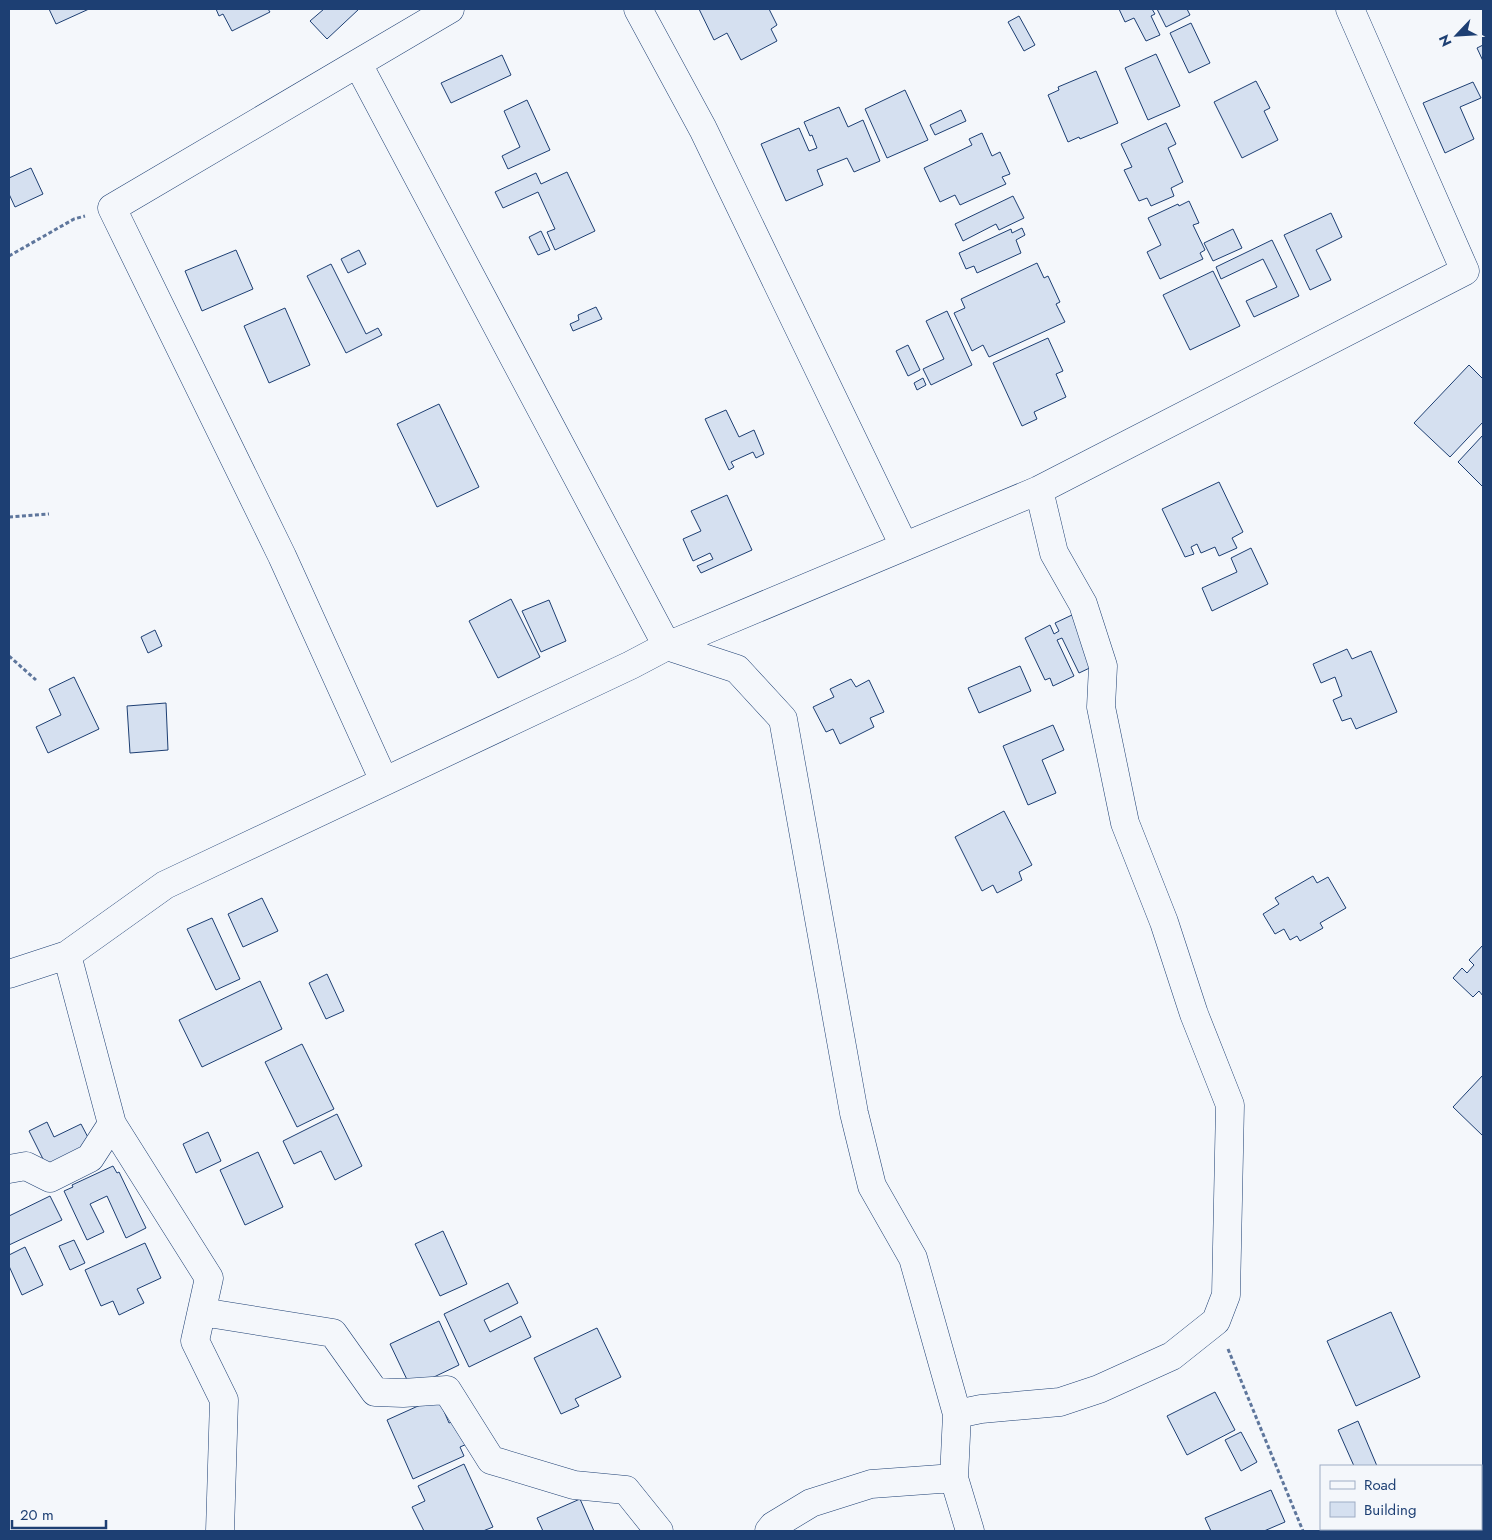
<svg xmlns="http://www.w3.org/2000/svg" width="1492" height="1540" font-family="Jost,sans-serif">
<rect width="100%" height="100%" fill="#f4f7fb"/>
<path fill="#d5e0f0" stroke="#1d3f73" d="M 49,9 L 89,9 L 56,24 Z
M 216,9 L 268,9 L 270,12 L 232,31 L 223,14 L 219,16 Z
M 324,9 L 359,9 L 327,39 L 310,21 Z
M 699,9 L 769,9 L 777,25 L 771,29 L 777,41 L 741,60 L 727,33 L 714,40 Z
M 1119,9 L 1152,9 L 1155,14 L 1151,16 L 1160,35 L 1146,41 L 1134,18 L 1125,22 Z
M 1157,9 L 1187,9 L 1190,15 L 1166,27 Z
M 1019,16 L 1035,45 L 1024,51 L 1008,22 Z
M 1191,23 L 1210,63 L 1189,73 L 1170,33 Z
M 1483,45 L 1483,61 L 1477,48 Z
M 1156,54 L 1180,106 L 1148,120 L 1125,68 Z
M 502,55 L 511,75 L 451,103 L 441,83 Z
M 1096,71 L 1118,123 L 1080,139 L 1079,137 L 1068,142 L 1048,95 L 1059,90 L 1058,87 Z
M 1256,81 L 1270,108 L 1264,111 L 1278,140 L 1242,158 L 1214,102 Z
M 1473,82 L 1481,98 L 1460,107 L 1474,139 L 1445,153 L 1423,103 Z
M 905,90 L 928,140 L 887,158 L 865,109 Z
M 527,100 L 550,150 L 508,169 L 502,156 L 520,147 L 504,111 Z
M 839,107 L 848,127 L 863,120 L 880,161 L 854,172 L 847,158 L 817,170 L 823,185 L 786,201 L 761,144 L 799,128 L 809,151 L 817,148 L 812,135 L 810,136 L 804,122 Z
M 961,110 L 966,121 L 935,135 L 930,125 Z
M 1166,123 L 1176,144 L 1168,148 L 1183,182 L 1171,188 L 1174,196 L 1151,206 L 1147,198 L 1139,201 L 1124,170 L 1132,167 L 1121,144 Z
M 982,133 L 992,156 L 1000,152 L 1010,174 L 1002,177 L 1006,184 L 960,205 L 955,195 L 940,202 L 924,168 L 972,145 L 969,139 Z
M 31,168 L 43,194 L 15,207 L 9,194 L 9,178 Z
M 567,172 L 595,231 L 555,250 L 547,232 L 555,229 L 538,192 L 503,208 L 495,192 L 536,173 L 541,184 Z
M 1013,196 L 1024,218 L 999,230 L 996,224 L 963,241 L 955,224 Z
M 1189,201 L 1199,223 L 1193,225 L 1205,250 L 1200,253 L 1203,259 L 1160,279 L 1147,252 L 1161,245 L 1148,218 L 1178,204 L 1179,206 Z
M 1331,213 L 1342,237 L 1316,250 L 1331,280 L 1310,290 L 1284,235 Z
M 1022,228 L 1025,235 L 1016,240 L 1021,253 L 977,273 L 974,266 L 966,269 L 959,253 L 1011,229 L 1012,233 Z
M 1233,229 L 1242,248 L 1213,261 L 1204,243 Z
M 541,231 L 550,250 L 538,255 L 529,237 Z
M 1272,240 L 1299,296 L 1254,317 L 1246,301 L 1277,287 L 1263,259 L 1221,279 L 1216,267 Z
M 236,250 L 253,289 L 202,311 L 185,271 Z
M 359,250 L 366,264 L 348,273 L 341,259 Z
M 1037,263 L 1044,278 L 1048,276 L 1060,302 L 1056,304 L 1065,322 L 989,357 L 983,345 L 972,351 L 954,313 L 965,308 L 961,299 Z
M 331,264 L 366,334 L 378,328 L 382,335 L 346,353 L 307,276 Z
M 1213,271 L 1240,326 L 1190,350 L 1163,295 Z
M 596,307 L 602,319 L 573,331 L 570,324 L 579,320 L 578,315 Z
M 285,308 L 310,365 L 269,383 L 244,326 Z
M 947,311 L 972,365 L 931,385 L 923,369 L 944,359 L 926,321 Z
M 1048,338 L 1063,371 L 1056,374 L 1066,397 L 1034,412 L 1037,419 L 1022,426 L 993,363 Z
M 908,345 L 920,370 L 908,376 L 896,351 Z
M 1469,365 L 1483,379 L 1483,422 L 1450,457 L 1414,423 Z
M 923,378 L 926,385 L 917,390 L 914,383 Z
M 439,404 L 479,487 L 437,507 L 397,424 Z
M 726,410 L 739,437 L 754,430 L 764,454 L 756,458 L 753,452 L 731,462 L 734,467 L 729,470 L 705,419 Z
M 1483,435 L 1483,487 L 1458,462 Z
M 1219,482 L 1243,532 L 1232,538 L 1237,548 L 1219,556 L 1215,547 L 1201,553 L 1197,544 L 1191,547 L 1194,554 L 1185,557 L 1162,509 Z
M 727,495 L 752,550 L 701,573 L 697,566 L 713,559 L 710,553 L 693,561 L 683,539 L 701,531 L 691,511 Z
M 1251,548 L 1268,584 L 1212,611 L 1202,588 L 1237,572 L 1231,558 Z
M 511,599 L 540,657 L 498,678 L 469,621 Z
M 549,600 L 566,641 L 541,652 L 522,611 Z
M 1072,615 L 1096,665 L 1079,673 L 1062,638 L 1057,640 L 1074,676 L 1053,686 L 1050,678 L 1045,680 L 1025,638 L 1050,625 L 1054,634 L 1059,631 L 1055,623 Z
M 155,630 L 162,646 L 148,653 L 141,637 Z
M 1347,649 L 1352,659 L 1371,651 L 1397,712 L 1356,729 L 1351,718 L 1342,721 L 1333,700 L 1342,696 L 1335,677 L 1321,683 L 1313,664 Z
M 1020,666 L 1031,691 L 979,713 L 968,688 Z
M 74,677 L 99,729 L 48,753 L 36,727 L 61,715 L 49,689 Z
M 851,679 L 856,687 L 869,680 L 884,712 L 870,718 L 874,727 L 840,744 L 833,729 L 826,732 L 813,707 L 834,697 L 830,689 Z
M 166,703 L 168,750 L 130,753 L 127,706 Z
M 1053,725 L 1064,750 L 1042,760 L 1056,793 L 1028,805 L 1003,746 Z
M 1004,811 L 1032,865 L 1019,872 L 1022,880 L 997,893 L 993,885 L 982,891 L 955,837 Z
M 1313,876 L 1317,883 L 1328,877 L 1346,908 L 1320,923 L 1323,928 L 1300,941 L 1297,936 L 1290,940 L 1284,929 L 1275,934 L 1263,914 L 1279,904 L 1275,898 Z
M 262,898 L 278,931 L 243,947 L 228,914 Z
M 212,918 L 240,979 L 216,990 L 187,929 Z
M 1483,945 L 1483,996 L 1479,991 L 1473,997 L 1453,978 L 1462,968 L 1467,973 L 1474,965 L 1469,960 Z
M 327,974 L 344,1011 L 326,1019 L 309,983 Z
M 260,981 L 282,1029 L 202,1067 L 179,1020 Z
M 302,1044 L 334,1109 L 297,1127 L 265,1062 Z
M 1483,1075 L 1483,1136 L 1453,1107 Z
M 337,1114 L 362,1166 L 335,1180 L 321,1151 L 294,1164 L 283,1141 Z
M 47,1122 L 54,1137 L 81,1124 L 92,1145 L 47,1167 L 29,1131 Z
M 208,1132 L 221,1161 L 196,1173 L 183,1144 Z
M 258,1152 L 283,1207 L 245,1225 L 220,1170 Z
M 113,1166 L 117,1173 L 119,1172 L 146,1228 L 126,1238 L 107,1196 L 90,1204 L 104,1232 L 87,1240 L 64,1191 L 73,1187 L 72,1185 Z
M 50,1196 L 62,1220 L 9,1245 L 9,1216 Z
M 443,1231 L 467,1284 L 440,1296 L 415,1244 Z
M 74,1240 L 85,1263 L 70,1270 L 59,1246 Z
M 145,1243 L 161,1278 L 137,1289 L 144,1303 L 119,1315 L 113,1301 L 101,1306 L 85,1270 Z
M 25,1247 L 43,1285 L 22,1295 L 9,1266 L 9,1255 Z
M 508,1283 L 518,1303 L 484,1320 L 490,1332 L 521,1316 L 531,1337 L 469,1367 L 444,1314 Z
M 1391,1312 L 1420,1377 L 1356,1406 L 1327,1341 Z
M 439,1321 L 459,1365 L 411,1388 L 390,1344 Z
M 597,1328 L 621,1377 L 575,1399 L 579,1406 L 561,1414 L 534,1358 Z
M 1215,1392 L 1235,1430 L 1187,1455 L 1167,1416 Z
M 438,1397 L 449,1423 L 457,1420 L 467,1444 L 460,1447 L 464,1456 L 413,1479 L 387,1420 Z
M 1358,1421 L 1377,1466 L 1354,1466 L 1338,1430 Z
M 1241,1432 L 1257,1462 L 1241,1471 L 1225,1440 Z
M 464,1464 L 493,1527 L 483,1531 L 424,1531 L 412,1507 L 425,1501 L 418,1486 Z
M 1271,1490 L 1285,1522 L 1264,1531 L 1211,1531 L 1205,1518 Z
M 580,1499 L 594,1531 L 543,1531 L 537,1518 Z"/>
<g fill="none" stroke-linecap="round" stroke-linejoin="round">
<defs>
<path id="minor" d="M 638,9 L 703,129 L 904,546
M 358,64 L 667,646 L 737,669 L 783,719 L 854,1113 L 872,1186 L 913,1258 L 957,1414
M 384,781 L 282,556 L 112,208 L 450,9
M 67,955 L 112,1124 L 209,1278 L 195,1341 L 224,1400 L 220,1531
M 9,974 L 67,955 L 165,885 L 631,665 L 667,646 L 1039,490 L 1465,271 L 1350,9
M 9,1169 L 26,1166 L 50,1178 L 90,1158 L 112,1124
M 202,1312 L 333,1333 L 375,1392 L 403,1393 L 447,1390 L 491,1460 L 574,1485 L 626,1490 L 659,1531
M 954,1478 L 957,1414 L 981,1409 L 1060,1402 L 1099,1389 L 1172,1356 L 1216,1321 L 1226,1295 L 1230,1105 L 1194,1014 L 1164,922 L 1125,823 L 1101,707 L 1103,666 L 1083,604 L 1054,553 L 1039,490
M 769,1531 L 773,1526 L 811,1503 L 871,1484 L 954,1478 L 970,1531"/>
</defs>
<use href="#minor" stroke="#1d3f73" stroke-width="29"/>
<path stroke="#5e769c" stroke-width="3" stroke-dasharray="4 2.5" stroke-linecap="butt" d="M 9,256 L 74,219 L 85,216
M 9,517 L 49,514
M 9,656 L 36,680
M 1228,1349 L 1303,1531"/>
<use href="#minor" stroke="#f4f7fb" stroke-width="28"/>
</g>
<rect width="1492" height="1540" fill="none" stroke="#1d3f73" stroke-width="20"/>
<rect x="1320" y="1465" width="162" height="65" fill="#f4f7fb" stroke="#9eadc5"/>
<rect x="1330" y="1481" width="25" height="8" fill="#f4f7fb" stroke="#9eadc5"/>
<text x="1364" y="1490" font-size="15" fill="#1d3f73">Road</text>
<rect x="1330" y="1502" width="25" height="15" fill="#d5e0f0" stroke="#9eadc5"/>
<text x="1364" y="1515" font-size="15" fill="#1d3f73">Building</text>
<g transform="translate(1457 35) rotate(245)" stroke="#f4f7fb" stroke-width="4" paint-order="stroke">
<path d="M0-4L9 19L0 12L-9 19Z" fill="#1d3f73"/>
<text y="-8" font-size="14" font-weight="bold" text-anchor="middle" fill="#1d3f73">N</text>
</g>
<path d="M12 1520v8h94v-8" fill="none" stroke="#1d3f73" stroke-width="2.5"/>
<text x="20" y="1520" font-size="15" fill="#1d3f73" stroke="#f4f7fb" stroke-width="4" paint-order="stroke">20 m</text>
</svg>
